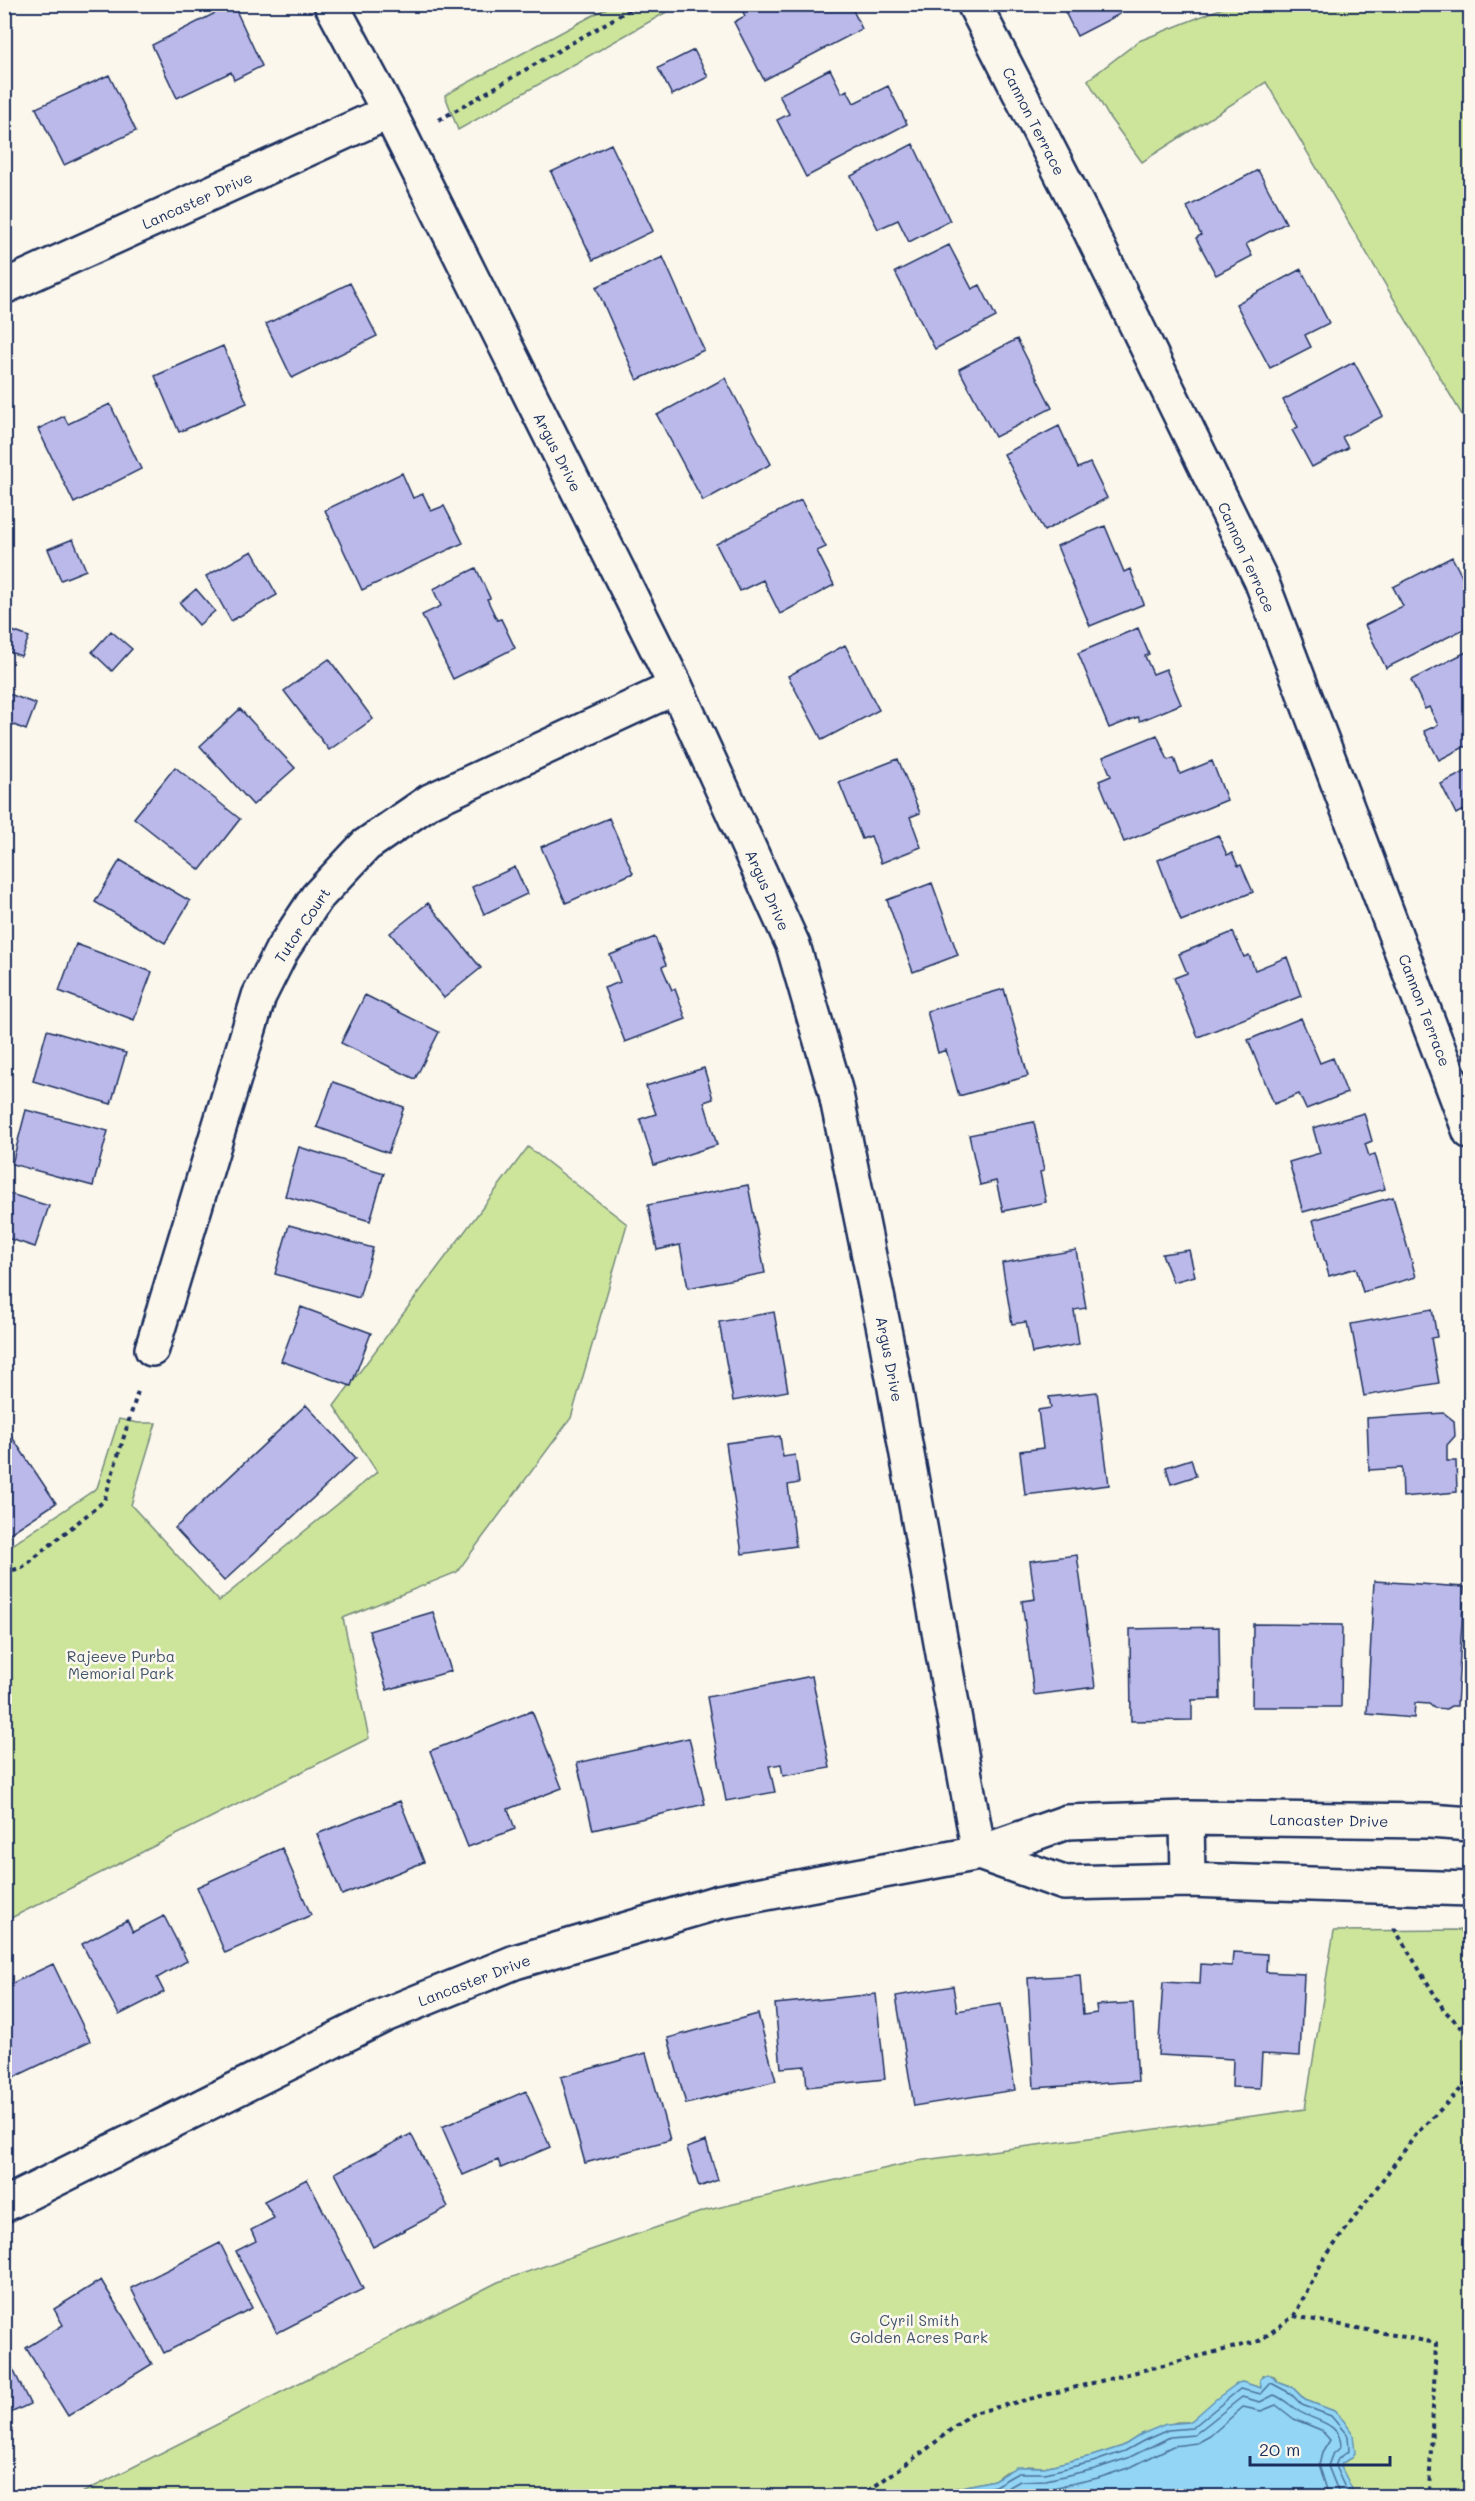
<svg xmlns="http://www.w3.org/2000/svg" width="1475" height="2501" font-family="Mali,sans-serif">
<rect width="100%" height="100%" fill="#fbf7ec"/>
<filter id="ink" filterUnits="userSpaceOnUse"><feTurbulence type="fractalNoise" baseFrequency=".0167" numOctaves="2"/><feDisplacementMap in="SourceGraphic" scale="12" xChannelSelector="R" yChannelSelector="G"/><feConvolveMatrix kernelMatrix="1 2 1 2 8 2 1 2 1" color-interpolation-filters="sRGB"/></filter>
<g filter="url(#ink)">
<path fill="#cde59b" stroke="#748a7c" stroke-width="1.5" d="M 612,5 L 679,5 L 458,130 L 445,95 Z
M 1230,5 L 1470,5 L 1470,423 L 1468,425 L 1266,82 L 1142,162 L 1109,117 L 1088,80 L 1139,41 Z
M 528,1147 L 627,1224 L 571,1418 L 457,1572 L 343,1618 L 369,1738 L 5,1921 L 5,1550 L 97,1488 L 119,1419 L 138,1423 L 156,1423 L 131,1505 L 219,1601 L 377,1472 L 334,1406 Z
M 1460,1930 L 1470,1942 L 1470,2496 L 1351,2496 L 1352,2493 L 1341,2467 L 1342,2463 L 1352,2458 L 1334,2411 L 1305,2400 L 1293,2388 L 1280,2383 L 1272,2375 L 1262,2376 L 1261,2388 L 1242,2382 L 1190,2422 L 1177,2422 L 1142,2434 L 1123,2446 L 1092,2456 L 1044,2467 L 1028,2466 L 1005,2472 L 994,2480 L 953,2489 L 938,2496 L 76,2496 L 498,2282 L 704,2211 L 917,2161 L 1305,2109 L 1334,1931 Z"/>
<path fill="#92d5f4" stroke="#6293b8" stroke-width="1.5" d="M 1268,2374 L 1280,2383 L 1293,2388 L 1305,2400 L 1334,2411 L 1344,2421 L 1353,2434 L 1355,2453 L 1352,2458 L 1342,2463 L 1341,2467 L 1352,2489 L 1351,2496 L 938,2496 L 953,2489 L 994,2480 L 1016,2467 L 1044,2467 L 1092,2456 L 1123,2446 L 1142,2434 L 1166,2424 L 1190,2422 L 1216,2399 L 1238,2383 L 1242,2382 L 1261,2388 L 1260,2379 Z"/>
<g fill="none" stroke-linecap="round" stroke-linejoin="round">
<path stroke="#4b719a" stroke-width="1.5" d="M 952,2496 L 995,2486 L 1018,2473 L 1045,2473 L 1093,2462 L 1125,2451 L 1145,2440 L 1168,2430 L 1192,2428 L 1240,2389 L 1261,2394 L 1271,2383 L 1290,2393 L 1302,2405 L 1331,2416 L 1348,2436 L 1349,2451 L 1338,2459 L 1335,2466 L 1346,2490 L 1345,2496
M 985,2496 L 999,2493 L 1020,2481 L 1046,2480 L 1095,2469 L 1128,2458 L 1170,2437 L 1194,2435 L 1242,2397 L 1260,2402 L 1274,2395 C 1284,2399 1288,2404 1297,2410 C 1314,2422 1341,2421 1341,2447 L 1332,2455 L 1328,2466 L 1338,2491 L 1338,2496
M 1010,2496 L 1022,2489 L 1048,2489 L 1098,2478 L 1131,2467 L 1173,2446 L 1197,2443 L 1210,2436 L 1243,2407 L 1261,2411 L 1276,2405 L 1294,2419 L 1321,2430 L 1330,2440 L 1322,2453 L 1319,2465 L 1329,2496"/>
</g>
<path fill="#bbb9ea" stroke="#1b2f5e" stroke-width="1.5" d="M 233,4 L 262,66 L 234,80 L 231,72 L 177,98 L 152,45 Z
M 739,4 L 812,4 L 813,7 L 818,4 L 850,4 L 862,29 L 764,80 L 734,22 L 745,16 Z
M 1061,4 L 1115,4 L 1120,14 L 1077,36 Z
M 694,50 L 708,77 L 672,95 L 658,68 Z
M 830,69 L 842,93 L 847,90 L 854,103 L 888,86 L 907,124 L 806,177 L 777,120 L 789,114 L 779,95 Z
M 109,75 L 136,131 L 64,165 L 36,108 Z
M 611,144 L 653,231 L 593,260 L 551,172 Z
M 913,144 L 950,221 L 909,242 L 898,220 L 878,229 L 851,176 Z
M 1258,170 L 1286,223 L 1246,244 L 1252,256 L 1216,275 L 1196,238 L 1201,235 L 1187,207 Z
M 949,245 L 972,289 L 980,285 L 996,317 L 935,349 L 895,272 Z
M 663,257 L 704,350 L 637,380 L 596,287 Z
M 1301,269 L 1329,323 L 1305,335 L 1311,347 L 1270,368 L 1236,304 Z
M 350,283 L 377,336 L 292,378 L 266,324 Z
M 1017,339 L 1052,408 L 995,437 L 959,369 Z
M 223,346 L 247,403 L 179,432 L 155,376 Z
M 1354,362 L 1383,416 L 1342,437 L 1348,448 L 1312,467 L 1292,430 L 1298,427 L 1283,400 Z
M 725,378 L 771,464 L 703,501 L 657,415 Z
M 110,404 L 141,469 L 74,503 L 38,429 L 64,416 L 68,424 Z
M 1059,426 L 1078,468 L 1090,463 L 1107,498 L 1044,531 L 1004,454 Z
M 402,473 L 413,498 L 423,494 L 431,511 L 444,506 L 463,543 L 362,590 L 325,510 Z
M 801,500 L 826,547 L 817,551 L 834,585 L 780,614 L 763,580 L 740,591 L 716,544 Z
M 1105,526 L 1124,572 L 1130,569 L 1144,604 L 1090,626 L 1057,546 Z
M 73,539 L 86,570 L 61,580 L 48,549 Z
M 252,551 L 277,595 L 231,621 L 206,576 Z
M 1452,557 L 1470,592 L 1470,626 L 1386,668 L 1365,625 L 1403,606 L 1393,587 Z
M 476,568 L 490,598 L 487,599 L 497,620 L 501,619 L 515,648 L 453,679 L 422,615 L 441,606 L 433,589 Z
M 196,589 L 215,611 L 199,625 L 180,603 Z
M 4,628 L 29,637 L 21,656 L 4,650 Z
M 1138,628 L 1149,654 L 1145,656 L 1153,674 L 1166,669 L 1181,704 L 1140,721 L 1138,717 L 1109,728 L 1078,653 Z
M 111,631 L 132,649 L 112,671 L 92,652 Z
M 845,645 L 879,710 L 822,740 L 788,676 Z
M 1470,650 L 1470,744 L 1439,760 L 1424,731 L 1438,725 L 1429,707 L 1425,709 L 1411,680 Z
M 329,659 L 373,719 L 329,750 L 284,691 Z
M 4,692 L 36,704 L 26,730 L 4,721 Z
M 240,709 L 295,768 L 253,805 L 200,746 Z
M 1157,735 L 1168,760 L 1174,758 L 1180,774 L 1212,761 L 1227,800 L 1124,842 L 1099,781 L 1111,776 L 1103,757 Z
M 898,759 L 920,813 L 910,817 L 921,847 L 881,863 L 871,836 L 862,839 L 839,782 Z
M 175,767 L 240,819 L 200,870 L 134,818 Z
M 1470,769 L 1470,825 L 1463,810 L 1456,814 L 1441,784 Z
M 609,818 L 633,873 L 566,903 L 541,847 Z
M 1218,835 L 1227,855 L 1232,853 L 1238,866 L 1241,865 L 1253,892 L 1181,921 L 1158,860 Z
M 120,860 L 190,901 L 165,943 L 95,902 Z
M 515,867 L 527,894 L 484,914 L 472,887 Z
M 932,883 L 958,955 L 913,972 L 887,900 Z
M 428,903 L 481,968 L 444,998 L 390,933 Z
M 1233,932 L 1244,957 L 1249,955 L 1255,970 L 1287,957 L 1301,996 L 1198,1037 L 1174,978 L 1187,973 L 1179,954 Z
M 655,937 L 666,965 L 662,967 L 672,990 L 675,989 L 686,1019 L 625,1042 L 604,988 L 620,982 L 610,955 Z
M 76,944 L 152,972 L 134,1020 L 59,991 Z
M 1004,989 L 1028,1076 L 959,1096 L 946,1050 L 938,1053 L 927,1011 Z
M 365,995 L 439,1032 L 415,1079 L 341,1043 Z
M 1301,1018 L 1320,1063 L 1333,1058 L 1347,1093 L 1306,1109 L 1299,1094 L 1274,1104 L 1248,1040 Z
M 47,1030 L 126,1053 L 111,1104 L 33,1081 Z
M 704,1068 L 713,1099 L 704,1102 L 717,1145 L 654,1165 L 640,1119 L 656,1114 L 646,1086 Z
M 333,1082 L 404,1107 L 388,1153 L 317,1127 Z
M 26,1110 L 108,1131 L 93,1186 L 12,1164 Z
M 1364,1113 L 1372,1141 L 1365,1144 L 1369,1156 L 1375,1154 L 1385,1189 L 1303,1212 L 1289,1162 L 1320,1153 L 1313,1128 Z
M 1034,1122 L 1044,1171 L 1040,1172 L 1046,1202 L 1003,1211 L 996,1181 L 980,1185 L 969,1135 Z
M 299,1147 L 384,1173 L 370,1221 L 285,1196 Z
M 748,1185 L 765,1273 L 688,1288 L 680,1245 L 657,1250 L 648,1205 Z
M 4,1192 L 49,1206 L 35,1247 L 4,1237 Z
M 1393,1197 L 1416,1277 L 1363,1292 L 1356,1268 L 1329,1276 L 1313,1220 Z
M 289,1225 L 373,1248 L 359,1298 L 275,1274 Z
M 1076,1250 L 1086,1308 L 1074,1310 L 1079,1344 L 1032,1353 L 1026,1322 L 1012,1324 L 1002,1263 Z
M 1189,1250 L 1195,1276 L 1173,1282 L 1162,1254 Z
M 301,1307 L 371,1333 L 351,1386 L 281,1361 Z
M 1432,1309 L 1437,1337 L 1431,1338 L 1439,1383 L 1364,1396 L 1351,1324 Z
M 774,1312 L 788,1391 L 733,1401 L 719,1322 Z
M 1097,1392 L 1109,1485 L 1025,1495 L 1020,1451 L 1043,1448 L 1038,1410 L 1051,1408 L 1049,1397 Z
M 306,1405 L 356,1458 L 224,1581 L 175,1528 Z
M 1444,1413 L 1454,1421 L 1455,1436 L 1447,1445 L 1447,1461 L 1456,1461 L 1457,1492 L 1403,1497 L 1402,1468 L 1369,1470 L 1367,1418 Z
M 4,1425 L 56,1503 L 4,1537 Z
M 780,1436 L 783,1457 L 795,1455 L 799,1483 L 788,1485 L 796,1546 L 742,1554 L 726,1443 Z
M 1191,1459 L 1196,1476 L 1171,1484 L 1166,1467 Z
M 1077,1555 L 1095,1687 L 1034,1695 L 1022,1601 L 1035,1599 L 1030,1561 Z
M 1374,1581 L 1464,1587 L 1457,1706 L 1451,1706 L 1446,1709 L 1434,1708 L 1429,1704 L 1415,1703 L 1414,1718 L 1367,1714 Z
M 433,1612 L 451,1671 L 387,1690 L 369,1631 Z
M 1253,1624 L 1342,1625 L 1341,1707 L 1252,1707 Z
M 1219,1627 L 1220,1699 L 1192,1700 L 1192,1720 L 1131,1721 L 1130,1629 Z
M 812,1676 L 830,1768 L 783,1776 L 781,1764 L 769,1766 L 775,1792 L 726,1801 L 707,1697 Z
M 532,1711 L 562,1788 L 508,1809 L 515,1829 L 468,1847 L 430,1751 Z
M 689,1738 L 705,1804 L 593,1830 L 577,1763 Z
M 400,1801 L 424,1862 L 342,1895 L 317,1834 Z
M 282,1848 L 311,1915 L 225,1953 L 197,1887 Z
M 164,1916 L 187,1961 L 157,1978 L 164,1992 L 119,2015 L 82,1944 L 127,1920 L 133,1932 Z
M 1233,1952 L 1267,1954 L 1266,1972 L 1304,1974 L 1300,2056 L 1262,2054 L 1260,2088 L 1232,2087 L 1233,2059 L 1158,2055 L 1163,1982 L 1200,1984 L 1201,1964 L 1232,1966 Z
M 53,1964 L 90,2041 L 4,2082 L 4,1987 Z
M 1080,1975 L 1083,2015 L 1097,2013 L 1096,2005 L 1133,2003 L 1138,2081 L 1034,2088 L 1028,1978 Z
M 953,1986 L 957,2011 L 1001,2004 L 1015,2090 L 914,2106 L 896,1996 Z
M 876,1994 L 885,2079 L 807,2087 L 805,2066 L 781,2068 L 775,2004 Z
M 758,2014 L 776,2081 L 686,2104 L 668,2038 Z
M 646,2053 L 670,2140 L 585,2163 L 561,2077 Z
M 526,2091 L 550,2147 L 501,2168 L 498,2160 L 463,2175 L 442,2127 Z
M 411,2134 L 448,2207 L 373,2247 L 335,2173 Z
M 706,2141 L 718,2180 L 699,2187 L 687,2148 Z
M 307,2179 L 363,2289 L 277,2333 L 236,2251 L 256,2241 L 251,2230 L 274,2218 L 264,2201 Z
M 220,2243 L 252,2308 L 164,2353 L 131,2288 Z
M 101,2280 L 152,2364 L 68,2416 L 26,2348 L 63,2325 L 54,2309 Z
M 4,2351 L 30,2404 L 4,2416 Z"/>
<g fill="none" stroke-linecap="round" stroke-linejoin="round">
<defs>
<path id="street" d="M 331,4 L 389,112 L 676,687 L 793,945 L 835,1089 L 887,1344 L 979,1853
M 974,4 L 1082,214 L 1261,580 L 1470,1132
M 4,287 L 389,112
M 152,1349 L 259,996 L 282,950 L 317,897 L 366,845 L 430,801 L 676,687
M 1187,1818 L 1188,1880
M 979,1853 L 1064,1883 L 1188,1880 L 1470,1889
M 4,2205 L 385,2015 L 515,1962 L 719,1902 L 979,1853 L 1067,1822 L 1187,1818 L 1430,1821 L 1470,1824"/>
</defs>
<use href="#street" stroke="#1b2f5e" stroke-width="38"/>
<path stroke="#1b2f5e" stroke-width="4" stroke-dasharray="4.5 4.5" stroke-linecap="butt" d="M 439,120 L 639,4
M 4,1572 L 22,1568 L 104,1501 L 139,1388
M 1394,1928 L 1444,2010 L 1470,2036
M 1294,2316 L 1436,2343 L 1429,2492 L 1426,2496
M 861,2496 L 927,2449 L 970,2414 L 1259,2341 L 1294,2316 L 1323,2260 L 1418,2132 L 1470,2080"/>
<use href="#street" stroke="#fbf7ec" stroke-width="33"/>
</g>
</g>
<g text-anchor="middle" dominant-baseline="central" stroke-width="5" stroke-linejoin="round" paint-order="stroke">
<g font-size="15" fill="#1b2f5e" stroke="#fbf7ec">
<text transform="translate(1034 121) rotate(63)">Cannon Terrace</text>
<text transform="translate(197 200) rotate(-24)">Lancaster Drive</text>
<text transform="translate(558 452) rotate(63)">Argus Drive</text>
<text transform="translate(1247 557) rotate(66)">Cannon Terrace</text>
<text transform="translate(768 890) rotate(66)">Argus Drive</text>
<text transform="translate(302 925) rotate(-56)">Tutor Court</text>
<text transform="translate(1425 1010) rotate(69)">Cannon Terrace</text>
<text transform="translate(890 1359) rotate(79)">Argus Drive</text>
<text transform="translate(1329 1820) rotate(1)">Lancaster Drive</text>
<text transform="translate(474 1980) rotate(-21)">Lancaster Drive</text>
</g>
<g font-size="15" fill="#3f536a" stroke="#fbf7ec">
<text x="121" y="1656">Rajeeve Purba<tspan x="121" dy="17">Memorial Park</tspan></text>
<text x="919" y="2320">Cyril Smith<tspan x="919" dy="17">Golden Acres Park</tspan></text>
</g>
</g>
<rect width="1475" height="2501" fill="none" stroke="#fbf7ec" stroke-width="24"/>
<rect x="12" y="12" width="1451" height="2477" fill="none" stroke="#1b2f5e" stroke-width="2" filter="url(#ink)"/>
<path d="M1250 2456v9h140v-9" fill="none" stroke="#1b2f5e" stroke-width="3"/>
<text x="1259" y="2456" font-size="18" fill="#1b2f5e" stroke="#fbf7ec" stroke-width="4.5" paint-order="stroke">20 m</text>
</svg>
